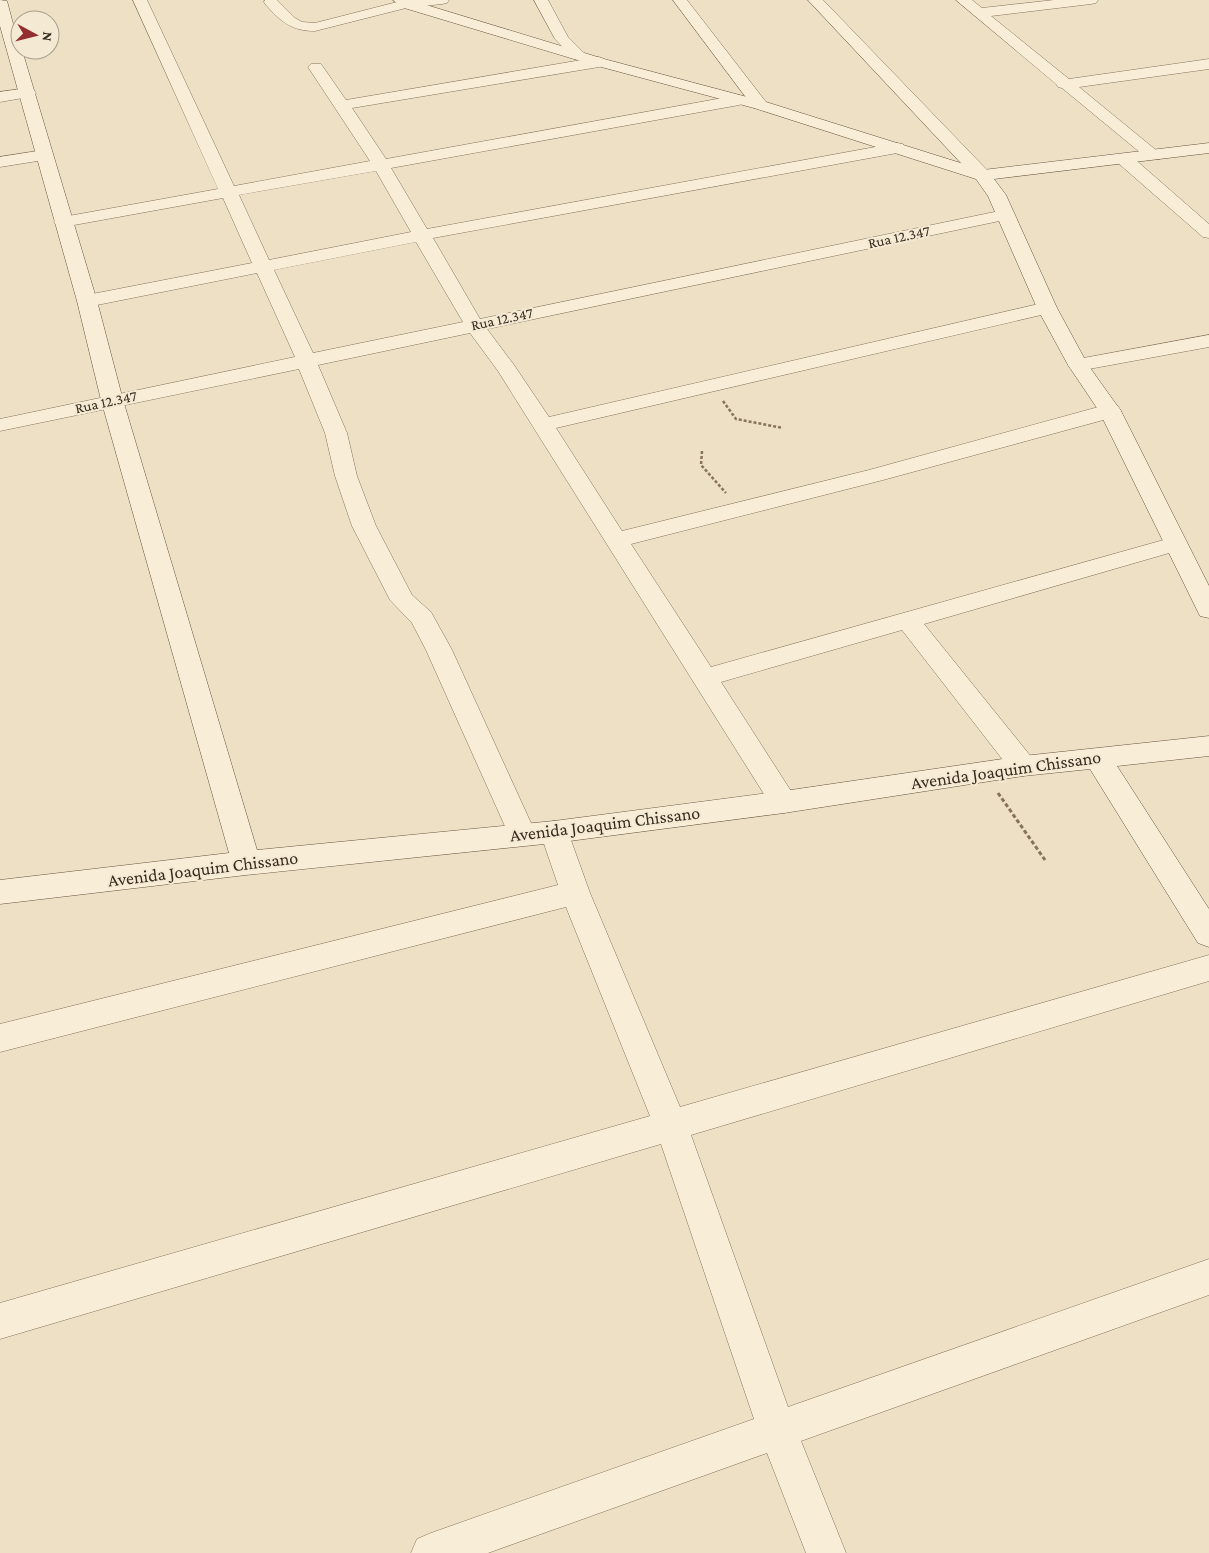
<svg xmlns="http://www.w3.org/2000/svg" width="1209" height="1553" font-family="'Crimson Pro',serif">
<rect width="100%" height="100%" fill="#ede0c4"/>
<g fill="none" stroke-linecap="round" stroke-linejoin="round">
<defs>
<path id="street" d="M 133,0 L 147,0 L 234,186 L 370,161 L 308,67 L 311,64 L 321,64 L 346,100 L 599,57 L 604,59 L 607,62 L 604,65 L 599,67 L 352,108 L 386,159 L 739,95 L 745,97 L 747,100 L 745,103 L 739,105 L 391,168 L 427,229 L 897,143 L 903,144 L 905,148 L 903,152 L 897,153 L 433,238 L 480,319 L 1004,210 L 1010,211 L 1013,215 L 1010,219 L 1004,220 L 487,329 L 514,365 L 549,417 L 1047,302 L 1054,304 L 1057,308 L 1054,312 L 556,428 L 622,531 L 869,470 L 1102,406 L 1110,405 L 1118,406 L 1121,411 L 1118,416 L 883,480 L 631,544 L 711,667 L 1167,539 L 1175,536 L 1183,539 L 1187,544 L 1183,549 L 924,624 L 1033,759 L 1037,766 L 1033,773 L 1023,776 L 1013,773 L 902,630 L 721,682 L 798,802 L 794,810 L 784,813 L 774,810 L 498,371 L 470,333 L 318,365 L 347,433 L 357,476 L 376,526 L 412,595 L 431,612 L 452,650 L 536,834 L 532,842 L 522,845 L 512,842 L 426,650 L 412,623 L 390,600 L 352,526 L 335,476 L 325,433 L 299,369 L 0,431 L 0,419 L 295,357 L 257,273 L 87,307 L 80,305 L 77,301 L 80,297 L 87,295 L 252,263 L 223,198 L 63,227 L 57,226 L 54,222 L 57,218 L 63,217 L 218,189 ZM 376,171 L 411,232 L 269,260 L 239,195 ZM 416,242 L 463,322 L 313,353 L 274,270 Z
M 265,0 L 277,0 L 295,18 L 302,22 L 315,23 L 405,0 L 449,0 L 447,3 L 442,4 L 406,8 L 315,31 C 292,31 281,22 266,5 L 264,2 Z
M 534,0 L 548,0 L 568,37 L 587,56 L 584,59 L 574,59 L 555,39 Z
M 673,0 L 687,0 L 766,102 L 768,105 L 766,108 L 754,108 Z
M 808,0 L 823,0 L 988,171 L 991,175 L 988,179 L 982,180 L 976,179 Z
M 956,0 L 972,0 L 982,8 L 1054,0 L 1098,0 L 1096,3 L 1091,4 L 991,16 L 1069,79 L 1209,59 L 1209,69 L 1079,87 L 1162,155 L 1160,159 L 1148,159 L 1062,88 L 1058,87 L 1056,84 Z
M 28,88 L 34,90 L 36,93 L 34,96 L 0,102 L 0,92 Z
M 44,150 L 50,151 L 52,155 L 50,159 L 0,167 L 0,157 Z
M 1124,154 L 1130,155 L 1209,224 L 1209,238 L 1203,237 L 1118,163 L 1116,159 L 1118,155 Z
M 1209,335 L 1209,347 L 1078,371 L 1071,369 L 1068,365 L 1071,361 L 1078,359 Z
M 554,821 L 564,824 L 568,832 L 590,893 L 680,1107 L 1209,955 L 1209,981 L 691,1135 L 788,1407 L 1209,1259 L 1209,1295 L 801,1441 L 846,1553 L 806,1553 L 767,1453 L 488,1553 L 411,1553 L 417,1539 L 431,1533 L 754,1419 L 661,1144 L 0,1339 L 0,1303 L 650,1116 L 566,907 L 0,1052 L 0,1024 L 558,885 L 540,832 L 544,824 Z"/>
<path id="secondary" d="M 0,0 L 7,1 L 20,50 L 22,50 L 97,301 L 123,400 L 257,850 L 554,821 L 784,791 L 1023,756 L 1209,736 L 1209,756 L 1117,766 L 1209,909 L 1209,947 L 1198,943 L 1090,769 L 1023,776 L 784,813 L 554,843 L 246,875 L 0,904 L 0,880 L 229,853 L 101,400 L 77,301 L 0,26 Z
M 393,0 L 410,0 L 604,59 L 766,102 L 983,170 L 1209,143 L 1209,153 L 994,179 L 1006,195 L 1057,308 L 1088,365 L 1121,411 L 1209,586 L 1209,618 L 1200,616 L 1197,610 L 1099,411 L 1068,365 L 1037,308 L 988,196 L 976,179 L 754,108 L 594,65 L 401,7 Z"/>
</defs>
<use href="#street" stroke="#87725b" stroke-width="1"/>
<use href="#secondary" stroke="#68533e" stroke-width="1"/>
<path stroke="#87725b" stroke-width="2.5" stroke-dasharray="3 2" stroke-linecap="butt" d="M 723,401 L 736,419 L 783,428
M 702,451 L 701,465 L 726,493"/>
<path stroke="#87725b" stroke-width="3" stroke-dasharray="4 2.5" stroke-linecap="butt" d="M 998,793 L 1045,860"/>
<use href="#street" fill="#f8edd7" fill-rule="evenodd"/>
<use href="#secondary" fill="#f8edd7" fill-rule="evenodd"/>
</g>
<g text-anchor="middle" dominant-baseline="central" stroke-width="4" stroke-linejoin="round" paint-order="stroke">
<g font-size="15" fill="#372a1e" stroke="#f4ead3">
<text transform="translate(899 237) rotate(-12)">Rua 12.347</text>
<text transform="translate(502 319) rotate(-12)">Rua 12.347</text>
<text transform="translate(106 402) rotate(-12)">Rua 12.347</text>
</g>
<g font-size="18" fill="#372a1e" stroke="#f4ead3">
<text transform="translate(1006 770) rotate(-8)">Avenida Joaquim Chissano</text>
<text transform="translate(605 824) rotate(-7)">Avenida Joaquim Chissano</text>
<text transform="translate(203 869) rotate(-7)">Avenida Joaquim Chissano</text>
</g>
</g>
<g transform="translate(35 35) rotate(97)"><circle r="24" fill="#f4ead3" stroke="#a89d8b"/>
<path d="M0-4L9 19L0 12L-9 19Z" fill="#942d2f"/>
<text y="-8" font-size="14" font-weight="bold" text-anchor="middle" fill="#372a1e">N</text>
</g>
</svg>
